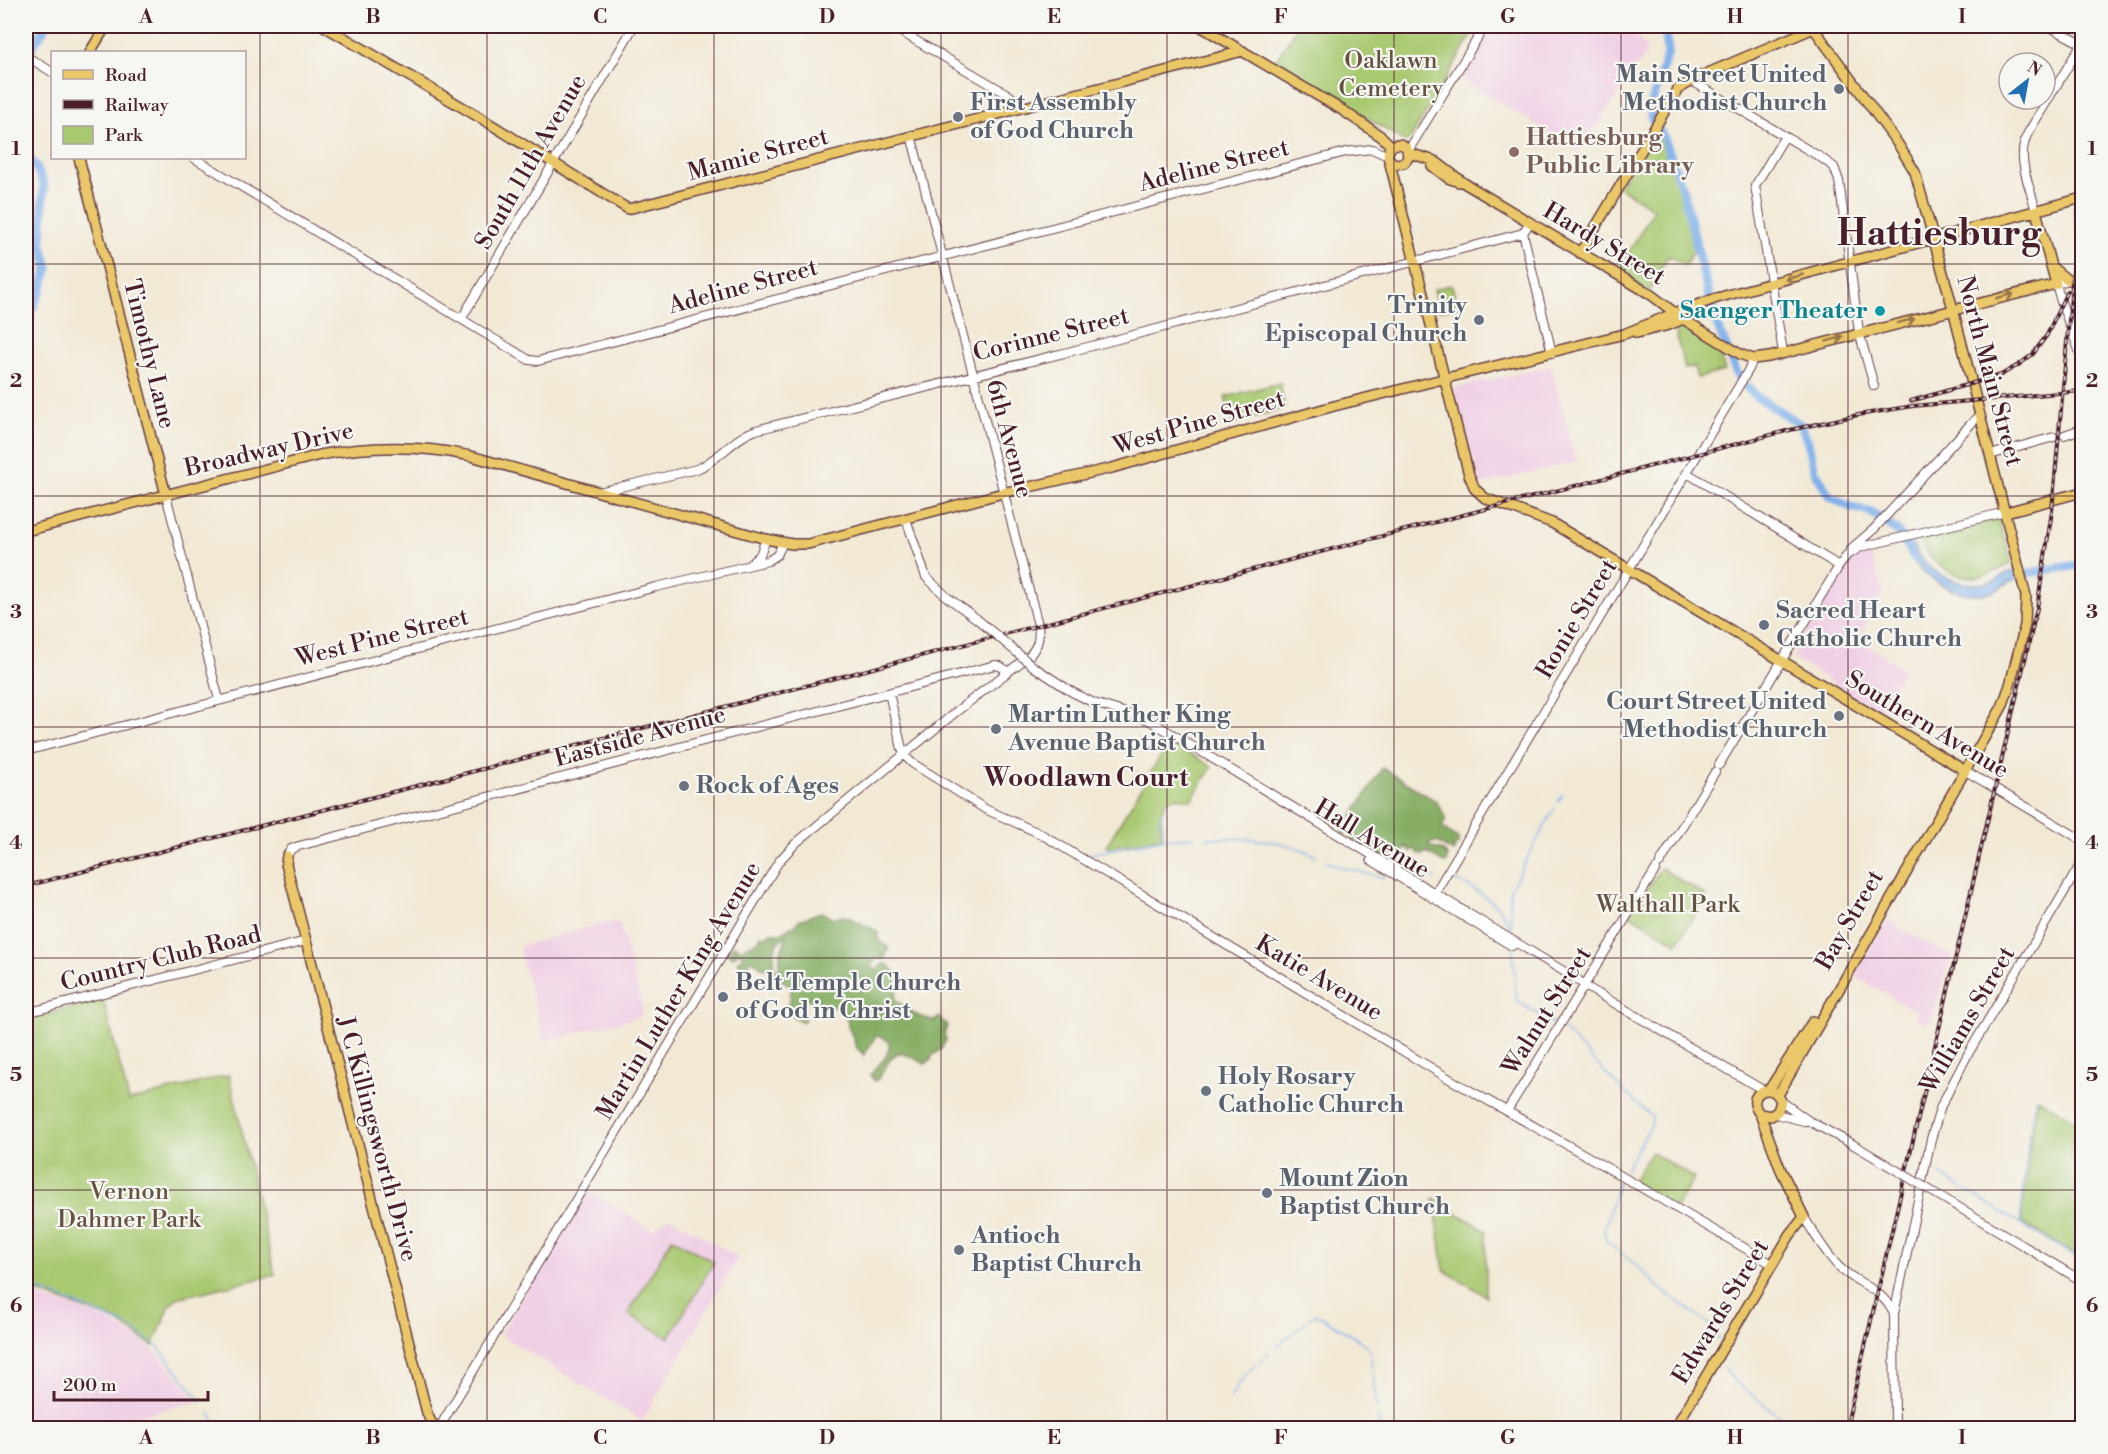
<svg xmlns="http://www.w3.org/2000/svg" width="2108" height="1454" font-family="'Libre Bodoni',serif">
<rect width="100%" height="100%" fill="#f6f6f2"/>
<filter id="ink" filterUnits="userSpaceOnUse"><feTurbulence type="fractalNoise" baseFrequency=".0167" numOctaves="2"/><feDisplacementMap in="SourceGraphic" scale="12" xChannelSelector="R" yChannelSelector="G"/><feConvolveMatrix kernelMatrix="1 2 1 2 8 2 1 2 1" color-interpolation-filters="sRGB"/></filter>
<filter id="wash" filterUnits="userSpaceOnUse"><feTurbulence type="fractalNoise" baseFrequency=".008" numOctaves="4" result="noise"/><feDisplacementMap in="SourceGraphic" scale="24" xChannelSelector="R" yChannelSelector="G"/><feGaussianBlur stdDeviation="1.35" result="paint"/><feColorMatrix in="noise" values="0 0 0 0 0 0 0 0 0 0 0 0 0 0 0 0 0 1.4 0 .05"/><feComposite in="paint" operator="in"/></filter>
<g filter="url(#wash)">
<rect width="100%" height="100%" fill="#f2e9d5"/>
<path fill="#f0d0e5" d="M 1489,26 L 1629,26 L 1648,51 L 1579,151 L 1458,77 Z
M 1551,366 L 1576,462 L 1480,485 L 1454,388 Z
M 1868,550 L 1884,592 L 1857,639 L 1904,669 L 1879,710 L 1792,658 L 1843,568 L 1850,558 Z
M 1887,920 L 1940,951 L 1951,955 L 1935,1010 L 1927,1025 L 1917,1020 L 1914,1010 L 1856,977 L 1855,973 Z
M 619,921 L 643,1011 L 640,1017 L 546,1040 L 544,1038 L 519,951 L 521,946 L 592,926 Z
M 588,1191 L 653,1230 L 670,1217 L 738,1257 L 642,1421 L 500,1335 Z
M 26,1293 L 70,1306 L 108,1320 L 134,1335 L 160,1356 L 199,1403 L 187,1404 L 87,1428 L 26,1428 Z"/>
<path fill="#a9c971" stroke="#7a744e" stroke-width="1.5" d="M 1297,26 L 1477,26 L 1411,138 L 1406,142 L 1275,62 Z
M 1655,125 C 1679,160 1687,206 1697,246 L 1685,265 L 1668,256 L 1648,293 L 1616,274 L 1654,209 L 1619,187 Z
M 1452,285 L 1457,307 L 1439,311 L 1434,289 Z
M 1674,328 L 1686,329 L 1717,347 L 1725,371 L 1697,378 L 1694,367 L 1685,369 Z
M 1280,383 L 1285,408 L 1233,423 L 1225,397 Z
M 1999,519 L 2012,562 C 2002,568 1989,576 1976,577 C 1951,578 1929,562 1920,540 Z
M 1170,741 L 1212,767 L 1191,800 L 1176,797 L 1166,801 L 1161,813 L 1163,837 L 1110,847 L 1106,846 Z
M 1661,868 L 1706,896 L 1677,943 L 1630,915 Z
M 103,999 L 129,1101 L 229,1075 L 275,1275 L 177,1298 L 170,1305 L 153,1346 L 115,1320 L 26,1288 L 26,1020 Z
M 2038,1098 L 2082,1125 L 2082,1259 L 2021,1222 L 2029,1147 Z
M 1651,1152 L 1694,1178 L 1676,1208 L 1632,1182 Z
M 1434,1199 L 1486,1231 L 1486,1296 L 1444,1270 Z
M 672,1238 L 714,1262 L 669,1338 L 628,1314 Z"/>
<path fill="#86ad63" stroke="#686647" stroke-width="1.5" d="M 1382,768 L 1436,801 L 1446,818 L 1442,828 L 1458,838 L 1458,845 L 1453,845 L 1455,850 L 1453,852 L 1437,842 L 1430,843 L 1428,846 L 1443,851 L 1448,857 L 1446,863 L 1444,863 L 1424,851 L 1423,855 L 1417,853 L 1416,850 L 1413,849 L 1410,852 L 1406,846 L 1399,858 L 1409,869 L 1421,872 L 1421,876 L 1409,876 L 1357,844 L 1356,841 L 1350,840 L 1353,834 L 1351,831 L 1342,836 L 1341,834 Z
M 821,912 C 835,920 830,917 844,916 C 847,916 874,929 878,932 L 878,939 L 889,948 L 884,959 L 875,959 L 871,968 L 877,969 L 883,964 L 887,964 L 897,974 L 897,991 L 895,999 L 916,1015 L 934,1021 L 939,1017 L 947,1026 L 944,1034 L 946,1040 L 941,1049 L 932,1056 L 931,1060 L 925,1064 C 891,1044 896,1053 877,1080 L 875,1081 L 870,1075 C 878,1064 891,1057 889,1042 L 883,1037 L 876,1036 L 864,1055 L 855,1046 C 855,1038 851,1035 849,1028 C 847,1024 848,1018 845,1014 C 835,999 820,1013 808,998 L 801,1003 L 801,1008 L 805,1013 L 804,1021 L 801,1021 L 783,1010 L 790,1001 L 791,986 L 778,978 L 775,986 L 772,985 L 770,973 L 780,966 L 780,954 L 787,937 L 780,939 L 774,951 L 774,966 C 765,974 760,965 753,960 L 750,960 L 748,967 L 742,966 L 737,961 L 744,957 L 741,953 L 737,953 L 733,957 L 728,955 L 734,945 L 741,949 L 758,941 L 761,935 L 766,937 L 771,933 L 782,933 L 789,927 L 794,927 L 799,920 Z"/>
<path fill="#80b0eb" stroke="#65688b" stroke-width="1.5" d="M 1914,546 C 1926,574 1964,591 1993,581 C 2002,578 2002,572 2014,571 L 2016,579 C 2009,581 2001,589 1992,592 C 1959,602 1921,578 1906,549 Z"/>
<g fill="none" stroke-linecap="round" stroke-linejoin="round">
<path stroke="#80b0eb" stroke-width="1.5" d="M 1558,802 L 1563,794
M 1162,811 L 1160,818 L 1163,839
M 1206,838 C 1242,838 1284,838 1316,856
M 1090,854 L 1161,839 L 1194,837
M 1325,861 L 1340,867 L 1385,878
M 1415,877 L 1436,878
M 1450,878 C 1477,889 1508,906 1512,936
M 1511,926 L 1510,890 L 1554,809
M 1513,950 L 1517,1001 L 1556,1025
M 1563,1029 L 1622,1090 L 1652,1117 L 1651,1126 L 1624,1171
M 1939,1174 L 2082,1261
M 1619,1180 L 1604,1230 L 1606,1241 L 1643,1271 L 1659,1288 L 1709,1324 L 1719,1339
M 2020,1223 L 2029,1137 L 2036,1099
M 26,1286 L 56,1296 L 130,1327 L 158,1347 L 201,1401
M 1309,1319 L 1315,1315 L 1322,1317 L 1368,1346 L 1370,1354
M 1277,1347 L 1306,1322
M 1371,1359 L 1377,1408
M 1724,1368 L 1735,1382 L 1795,1428
M 1231,1397 L 1244,1376 L 1269,1353
M 210,1413 L 218,1428
M 1378,1417 L 1379,1428"/>
<path stroke="#80b0eb" stroke-width="9" d="M 1665,26 L 1668,52 L 1650,109 L 1652,119 L 1664,138 L 1683,191 L 1714,317 L 1739,379 L 1757,397 L 1800,424 L 1808,442 L 1815,471 L 1830,497 L 1850,507 L 1870,512 L 1888,524 L 1898,532 L 1915,558
M 26,56 L 46,26
M 26,153 L 36,167 L 44,185 L 41,242 L 48,268 L 42,287 L 26,322
M 2014,576 C 2037,570 2060,569 2082,564"/>
</g>
</g>
<g filter="url(#ink)">
<g fill="none" stroke-linecap="round" stroke-linejoin="round">
<defs>
<path id="minor" d="M 891,26 L 1009,95 L 1023,108
M 2048,26 L 2082,44
M 26,56 L 52,72
M 1692,81 L 1820,157 L 1834,167 L 1839,181 L 1859,332 L 1874,386
M 1408,151 L 1485,26
M 194,158 L 519,354 L 529,360 L 538,361 L 1346,152 L 1372,149 L 1388,156
M 2036,211 C 2030,186 2015,157 2028,133 L 2082,43
M 1530,222 L 1523,233 L 1552,353
M 2082,276 L 2056,284 L 2062,305 L 2082,358
M 462,318 L 634,26
M 1783,352 L 1755,186 L 1785,136
M 2064,435 L 2082,429
M 1990,455 L 2054,437
M 1687,473 L 1839,566
M 599,492 L 697,469 C 720,459 733,438 756,430 L 1080,349 L 1523,233
M 166,495 L 219,700
M 906,519 L 926,577 L 947,597 L 977,619
M 1851,553 L 1861,547 L 2006,512
M 750,564 L 760,555 L 766,539
M 1072,692 L 1094,703 L 1149,720 L 1578,980 L 1585,986 L 1763,1090
M 889,693 L 902,749 L 904,755 L 912,763 L 985,809 L 1041,834 L 1453,1081 L 1587,1156 L 1772,1264
M 26,751 L 656,587 L 768,561 L 777,555 L 783,543
M 1719,765 L 1839,566 L 1853,547 L 1874,529 L 1980,414
M 1964,770 L 2082,840
M 287,856 L 291,849 L 299,846 L 995,665 L 1000,666 L 1007,671
M 1371,860 L 1512,946
M 1660,863 L 1715,772
M 1432,898 L 1749,369 L 1753,359
M 26,1013 L 306,941
M 1781,1101 L 1809,1121 L 1854,1145
M 1507,1111 L 1656,869
M 1776,1114 L 1804,1121 L 1809,1121
M 1804,1217 C 1814,1234 1826,1254 1840,1268 C 1860,1286 1881,1287 1894,1314 L 1895,1428
M 2012,1239 L 2082,1281
M 1894,1314 L 1931,1139 L 1941,1106 L 1968,1054 L 2082,862
M 439,1428 L 779,861 L 796,843 L 957,711 L 1029,656 C 1038,646 1040,639 1038,625 L 911,135"/>
<path id="major" d="M 324,26 L 479,117 L 628,209 L 1243,51
M 1200,26 L 1342,110 L 1382,137 L 1391,146
M 90,52 L 106,26
M 1409,153 L 1435,161 L 1464,183 L 1650,294 L 1683,319 L 1740,354 L 1753,359 L 1769,357 L 2056,284 L 2036,211
M 79,158 L 166,495
M 1389,159 L 1394,164 L 1404,163 L 1408,158 L 1407,148 C 1398,140 1388,145 1388,156 L 1469,475 L 1475,489 L 1485,498 L 1552,523 L 1964,770
M 1432,166 L 1448,178 L 1459,182
M 1580,253 L 1678,89 L 1701,76 L 1814,28
M 2053,268 L 2065,278 L 2070,280
M 1637,333 L 1669,325 L 1683,319
M 2006,512 L 2082,492
M 26,531 L 320,455 C 371,445 420,445 471,456 L 766,539 L 792,544 L 808,544 L 1003,493 L 1112,468 L 1334,406 L 1624,334 L 1675,313 L 1717,298 L 2082,198
M 287,856 L 286,864 L 306,941 L 427,1413 L 431,1422 L 438,1428
M 1769,1090 L 1813,1021
M 1778,1095 L 2002,707 L 2010,685 L 2025,625 L 2026,596 L 1953,309 L 1915,172 L 1898,144 L 1812,26
M 1675,1428 L 1790,1235 L 1804,1217 L 1780,1168 L 1760,1114 C 1743,1095 1772,1078 1781,1101 L 1778,1111 L 1771,1116 L 1760,1114"/>
</defs>
<use href="#minor" stroke="#633d44" stroke-width="10"/>
<use href="#major" stroke="#633d44" stroke-width="12"/>
<use href="#minor" stroke="#fff" stroke-width="8"/>
<use href="#major" stroke="#eac769" stroke-width="9"/>
<defs>
<path id="rail" d="M 2081,26 L 2082,38
M 1911,401 L 2001,375 L 2020,364 L 2033,354 L 2047,335 L 2067,291
M 26,886 L 701,713 L 1790,430 L 1858,415 L 1913,406 L 2082,391
M 1846,1428 L 2037,608 L 2052,511 L 2082,172"/>
</defs>
<use href="#rail" stroke="#4a1f2b" stroke-width="4"/>
<use href="#rail" stroke="#f6f6f2" stroke-width="1.5" stroke-dasharray="4.5" stroke-linecap="butt"/>
<defs>
<path id="minor-bridge" d="M 977,619 L 1034,667 L 1072,692
M 1854,1145 L 2012,1239"/>
</defs>
<use href="#minor-bridge" stroke="#633d44" stroke-width="10" stroke-linecap="butt"/>
<use href="#minor-bridge" stroke="#fff" stroke-width="8"/>
</g>
<defs><path id="oneway-shaft" d="M-6 0H5M1.5-3L5.5 0L1.5 3" fill="none" stroke-width="1.6" stroke-linecap="round" stroke-linejoin="round" transform="scale(1.5)"/></defs>
<g stroke="#9a734a">
<use href="#oneway-shaft" transform="translate(1794 277) rotate(164)"/>
<use href="#oneway-shaft" transform="translate(2005 296) rotate(-14)"/>
<use href="#oneway-shaft" transform="translate(1906 321) rotate(-14)"/>
<use href="#oneway-shaft" transform="translate(1835 339) rotate(-15)"/>
</g>
</g>
<path fill="none" stroke="#4a1f2b" stroke-width="1.5" stroke-opacity="0.55" d="M 260,26 L 260,1428M 487,26 L 487,1428M 714,26 L 714,1428M 941,26 L 941,1428M 1167,26 L 1167,1428M 1394,26 L 1394,1428M 1621,26 L 1621,1428M 1848,26 L 1848,1428M 26,264 L 2082,264M 26,496 L 2082,496M 26,727 L 2082,727M 26,958 L 2082,958M 26,1190 L 2082,1190"/>
<g fill="#6b7280" stroke="#f6f6f2" stroke-width="2">
<circle cx="1839" cy="89" r="6"/>
<circle cx="958" cy="117" r="6"/>
<circle cx="1479" cy="320" r="6"/>
<circle cx="1764" cy="625" r="6"/>
<circle cx="1839" cy="716" r="6"/>
<circle cx="996" cy="729" r="6"/>
<circle cx="684" cy="786" r="6"/>
<circle cx="723" cy="997" r="6"/>
<circle cx="1206" cy="1091" r="6"/>
<circle cx="1267" cy="1193" r="6"/>
<circle cx="959" cy="1250" r="6"/>
</g>
<circle fill="#8d6e63" stroke="#f6f6f2" stroke-width="2" cx="1514" cy="152" r="6"/>
<circle fill="#0f9aa8" stroke="#f6f6f2" stroke-width="2" cx="1880" cy="311" r="6"/>
<g text-anchor="middle" dominant-baseline="central" stroke-width="4.5" stroke-linejoin="round" paint-order="stroke">
<g font-size="24" fill="#665240" stroke="#f6f6f2">
<text x="1391" y="61">Oaklawn<tspan x="1391" dy="28">Cemetery</tspan></text>
<text x="1668" y="905">Walthall Park</text>
<text x="129" y="1192">Vernon<tspan x="129" dy="28">Dahmer Park</tspan></text>
</g>
<g font-size="24" font-weight="bold" fill="#5b616d" stroke="#f6f6f2" text-anchor="start">
<text x="1827" y="75" text-anchor="end">Main Street United<tspan x="1827" dy="28">Methodist Church</tspan></text>
<text x="970" y="103">First Assembly<tspan x="970" dy="28">of God Church</tspan></text>
<text x="1467" y="306" text-anchor="end">Trinity<tspan x="1467" dy="28">Episcopal Church</tspan></text>
<text x="1776" y="611">Sacred Heart<tspan x="1776" dy="28">Catholic Church</tspan></text>
<text x="1827" y="702" text-anchor="end">Court Street United<tspan x="1827" dy="28">Methodist Church</tspan></text>
<text x="1008" y="715">Martin Luther King<tspan x="1008" dy="28">Avenue Baptist Church</tspan></text>
<text x="696" y="786">Rock of Ages</text>
<text x="735" y="983">Belt Temple Church<tspan x="735" dy="28">of God in Christ</tspan></text>
<text x="1218" y="1077">Holy Rosary<tspan x="1218" dy="28">Catholic Church</tspan></text>
<text x="1279" y="1179">Mount Zion<tspan x="1279" dy="28">Baptist Church</tspan></text>
<text x="971" y="1236">Antioch<tspan x="971" dy="28">Baptist Church</tspan></text>
</g>
<g font-size="24" font-weight="bold" fill="#785e54" stroke="#f6f6f2" text-anchor="start">
<text x="1526" y="138">Hattiesburg<tspan x="1526" dy="28">Public Library</tspan></text>
</g>
<g font-size="24" fill="#4a1f2b" stroke="#f6f6f2">
<text transform="translate(758 155) rotate(-15)">Mamie Street</text>
<text transform="translate(531 162) rotate(-60)">South 11th Avenue</text>
<text transform="translate(1214 166) rotate(-14)">Adeline Street</text>
<text transform="translate(1604 244) rotate(31)">Hardy Street</text>
<text transform="translate(743 287) rotate(-15)">Adeline Street</text>
<text transform="translate(1051 335) rotate(-14)">Corinne Street</text>
<text transform="translate(149 354) rotate(76)">Timothy Lane</text>
<text transform="translate(1989 371) rotate(75)">North Main Street</text>
<text transform="translate(1199 423) rotate(-16)">West Pine Street</text>
<text transform="translate(1009 439) rotate(75)">6th Avenue</text>
<text transform="translate(269 450) rotate(-13)">Broadway Drive</text>
<text transform="translate(1577 619) rotate(-59)">Ronie Street</text>
<text transform="translate(382 638) rotate(-14)">West Pine Street</text>
<text transform="translate(1927 725) rotate(31)">Southern Avenue</text>
<text transform="translate(640 737) rotate(-15)">Eastside Avenue</text>
<text transform="translate(1372 839) rotate(31)">Hall Avenue</text>
<text transform="translate(1850 920) rotate(-60)">Bay Street</text>
<text transform="translate(161 959) rotate(-14)">Country Club Road</text>
<text transform="translate(1319 978) rotate(31)">Katie Avenue</text>
<text transform="translate(679 991) rotate(-59)">Martin Luther King Avenue</text>
<text transform="translate(1547 1011) rotate(-58)">Walnut Street</text>
<text transform="translate(1968 1020) rotate(-60)">Williams Street</text>
<text transform="translate(377 1139) rotate(75)">J C Killingsworth Drive</text>
<text transform="translate(1721 1312) rotate(-59)">Edwards Street</text>
</g>
<g font-size="24" font-weight="bold" fill="#0d838f" stroke="#f6f6f2" text-anchor="end">
<text x="1868" y="311">Saenger Theater</text>
</g>
<g font-size="26" font-weight="bold" fill="#4a1f2b" stroke="#f6f6f2">
<text x="1086" y="778">Woodlawn Court</text>
</g>
<g font-size="36" font-weight="bold" fill="#4a1f2b" stroke="#f6f6f2">
<text x="1939" y="234">Hattiesburg</text>
</g>
</g>
<rect width="2108" height="1454" fill="none" stroke="#f6f6f2" stroke-width="66"/>
<rect x="51" y="51" width="195" height="108" fill="#f6f6f2" stroke="#b1a0a2" stroke-width="1.5"/>
<rect x="63" y="70" width="30" height="9" fill="#eac769" stroke="#b1a0a2" stroke-width="1.5"/>
<text x="105" y="81" font-size="18" fill="#4a1f2b">Road</text>
<rect x="63" y="100" width="30" height="9" fill="#4a1f2b" stroke="#b1a0a2" stroke-width="1.5"/>
<text x="105" y="111" font-size="18" fill="#4a1f2b">Railway</text>
<rect x="63" y="126" width="30" height="18" fill="#a9c971" stroke="#b1a0a2" stroke-width="1.5"/>
<text x="105" y="141" font-size="18" fill="#4a1f2b">Park</text>
<g transform="translate(2027 81) rotate(31)"><circle r="28" fill="#f6f6f2" stroke="#b1a0a2" stroke-width="1.5"/>
<path d="M0-4.5L10 22L0 15L-10 22Z" fill="#1f6fb2"/>
<text y="-9" font-size="16" font-weight="bold" text-anchor="middle" fill="#4a1f2b">N</text>
</g>
<path d="M54 1391v9h154v-9" fill="none" stroke="#4a1f2b" stroke-width="3"/>
<text x="63" y="1391" font-size="18" fill="#4a1f2b" stroke="#f6f6f2" stroke-width="4.5" paint-order="stroke">200 m</text>
<rect x="33" y="33" width="2042" height="1388" fill="none" stroke="#4a1f2b" stroke-width="2"/>
<g font-size="20" text-anchor="middle" font-weight="bold" fill="#4a1f2b">
<text x="146" y="23">A</text>
<text x="373" y="23">B</text>
<text x="600" y="23">C</text>
<text x="827" y="23">D</text>
<text x="1054" y="23">E</text>
<text x="1281" y="23">F</text>
<text x="1508" y="23">G</text>
<text x="1735" y="23">H</text>
<text x="1962" y="23">I</text>
<text x="16" y="155">1</text>
<text x="2092" y="155">1</text>
<text x="16" y="387">2</text>
<text x="2092" y="387">2</text>
<text x="16" y="618">3</text>
<text x="2092" y="618">3</text>
<text x="16" y="849">4</text>
<text x="2092" y="849">4</text>
<text x="16" y="1081">5</text>
<text x="2092" y="1081">5</text>
<text x="16" y="1312">6</text>
<text x="2092" y="1312">6</text>
<text x="146" y="1444">A</text>
<text x="373" y="1444">B</text>
<text x="600" y="1444">C</text>
<text x="827" y="1444">D</text>
<text x="1054" y="1444">E</text>
<text x="1281" y="1444">F</text>
<text x="1508" y="1444">G</text>
<text x="1735" y="1444">H</text>
<text x="1962" y="1444">I</text>
</g>
</svg>
